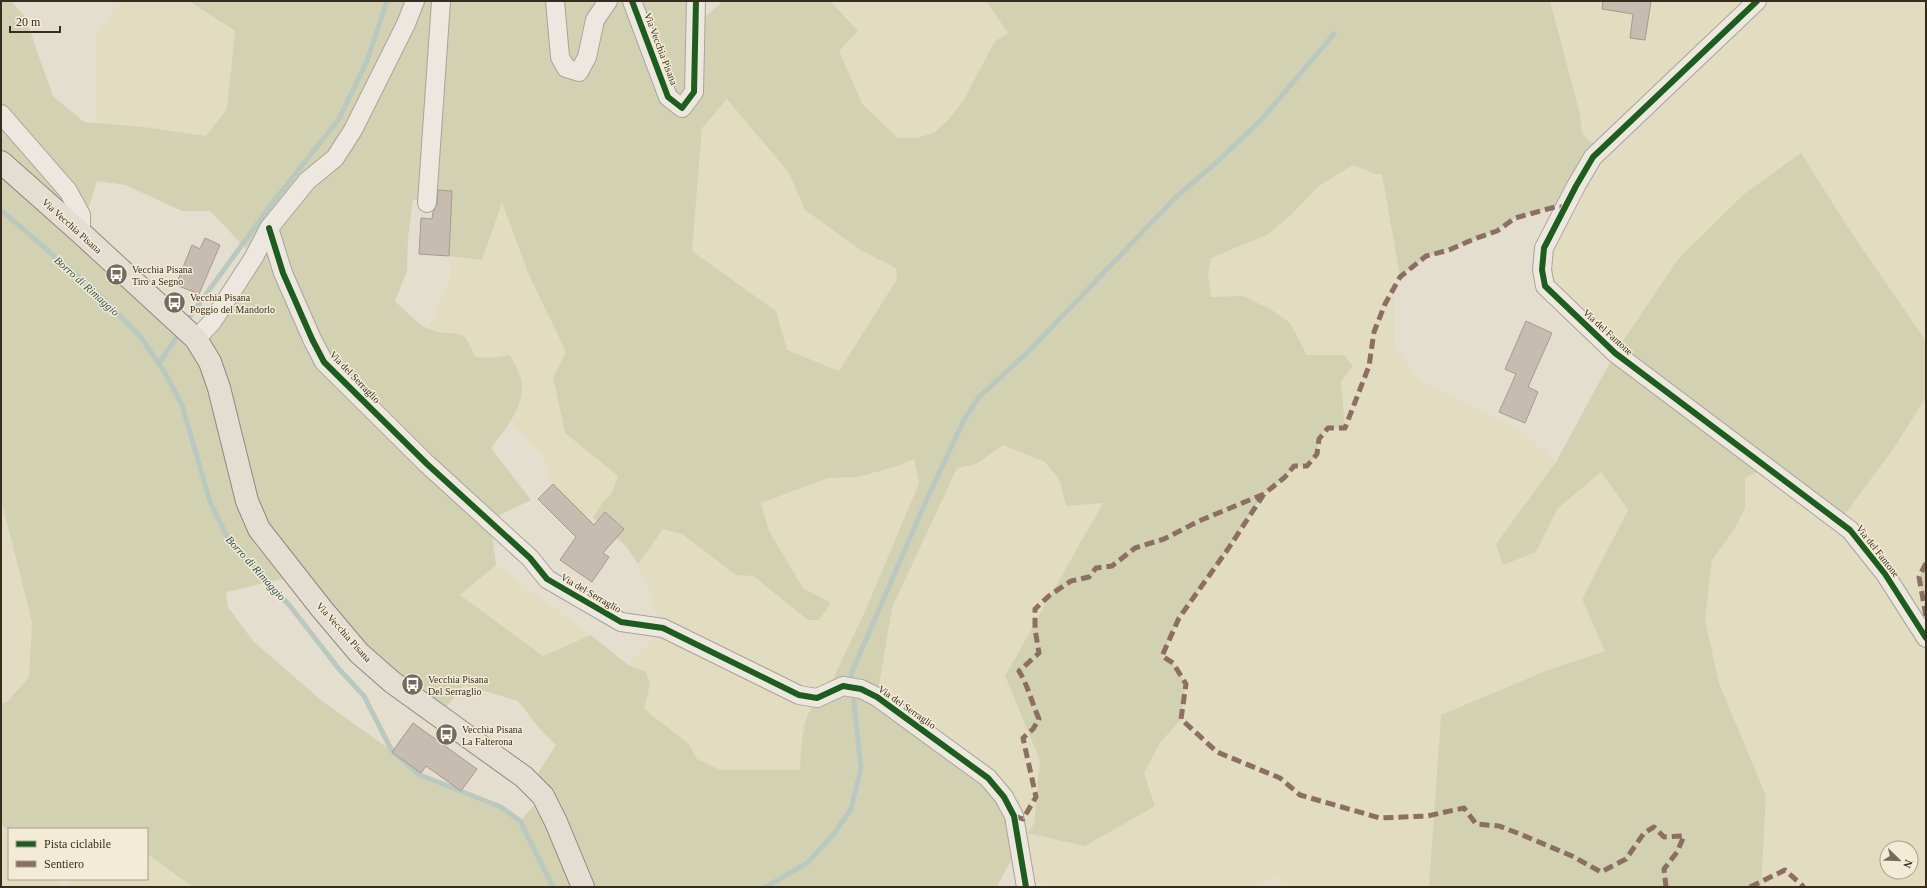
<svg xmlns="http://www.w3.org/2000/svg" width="1927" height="888" font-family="'Times New Roman',serif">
<rect width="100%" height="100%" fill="#e4decf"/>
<path fill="#e2dcc1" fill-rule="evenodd" d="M 122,1 L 189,1 L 235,31 L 227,109 L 206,136 L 144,127 L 97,123 L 96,32 Z
M 830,1 L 986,1 L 1008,33 L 995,41 L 963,101 L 949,119 L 934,133 L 916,138 L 898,138 L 863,105 L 839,51 Z
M 1550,1 L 1926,1 L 1926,341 L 1851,232 L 1801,153 L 1744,194 L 1678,259 L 1615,353 L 1555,297 L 1544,248 L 1582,134 L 1580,114 Z
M 727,99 L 789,173 L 805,210 L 862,251 L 896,268 L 897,279 L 839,371 L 786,350 L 776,311 L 692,251 L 702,128 Z
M 1353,165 L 1375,174 L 1382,174 L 1400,277 L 1394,288 L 1394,344 L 1414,373 L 1428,385 L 1525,434 L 1556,462 L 1496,544 L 1536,552 L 1558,508 L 1601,472 L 1628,510 L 1582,599 L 1605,650 L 1548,670 L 1441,715 L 1429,887 L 1283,887 L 1276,876 L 1252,887 L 1049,887 L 1024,874 L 1020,842 L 877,697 L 892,608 L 957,467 L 976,464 L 1003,445 L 1045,462 L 1060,481 L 1066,506 L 1104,502 L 1005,676 L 1040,760 L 1034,824 L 1085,846 L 1154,806 L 1144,773 L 1160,743 L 1181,719 L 1173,663 L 1162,656 L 1179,618 L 1228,549 L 1264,494 L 1285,477 L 1294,466 L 1317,454 L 1319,439 L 1328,428 L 1345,428 L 1341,381 L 1353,366 L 1322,356 L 1307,355 L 1290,323 L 1272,310 L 1243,296 L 1211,297 L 1208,273 L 1211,258 L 1267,235 L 1291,215 L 1319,186 Z
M 502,202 L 529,275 L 566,352 L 553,377 L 565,433 L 618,476 L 612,493 L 603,502 L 593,518 L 582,513 L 553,484 L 545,459 L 511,422 L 517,410 L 522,386 L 510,355 L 490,358 L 475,357 L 469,341 L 445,332 L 428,329 L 451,277 L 449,256 L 482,260 Z
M 1926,397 L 1926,563 L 1919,577 L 1926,616 L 1926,887 L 1761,887 L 1766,796 L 1719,683 L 1705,620 L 1712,560 L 1734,530 L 1745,508 L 1745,478 L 1767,468 L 1894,448 ZM 1887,848 L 1911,848 L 1911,872 L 1887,872 Z
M 914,459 L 919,483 L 866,609 L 826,694 L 803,728 L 800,770 L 720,770 L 697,759 L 689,744 L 644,709 L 650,684 L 646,672 L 628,665 L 663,628 L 638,564 L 649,547 L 663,529 L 682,534 L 736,575 L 753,576 L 808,620 L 830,603 L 803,588 L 769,531 L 761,503 L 828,478 L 858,477 L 898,466 Z
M 1,500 L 32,622 L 29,677 L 6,703 L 1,703 Z
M 496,565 L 591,635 L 543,656 L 459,595 Z
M 1,824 L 9,832 L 9,879 L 56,879 L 64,887 L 1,887 Z
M 147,854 L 193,887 L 65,887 L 72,879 L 147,879 Z"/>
<path fill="#d2d2b3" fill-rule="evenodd" d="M 1,1 L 11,1 L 25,17 L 53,96 L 84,122 L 144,127 L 206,136 L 227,109 L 235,31 L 189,1 L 696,1 L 696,25 L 723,1 L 830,1 L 858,31 L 839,51 L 863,105 L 898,138 L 916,138 L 934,133 L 949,119 L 963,101 L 995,41 L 1008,33 L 986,1 L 1550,1 L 1580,114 L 1582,134 L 1600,150 L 1555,207 L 1515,218 L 1497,231 L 1423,259 L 1400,277 L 1382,174 L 1375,174 L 1353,165 L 1319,186 L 1291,215 L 1267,235 L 1211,258 L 1208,273 L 1211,297 L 1243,296 L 1272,310 L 1290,323 L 1307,355 L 1344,355 L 1353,366 L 1341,381 L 1345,428 L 1327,428 L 1319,439 L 1317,454 L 1307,466 L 1294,466 L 1285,477 L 1264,494 L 1246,520 L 1228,549 L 1179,618 L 1162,656 L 1173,663 L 1186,684 L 1181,719 L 1160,743 L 1144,773 L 1155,806 L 1085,846 L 1027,833 L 1034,824 L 1040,760 L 1005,676 L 1103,503 L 1066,506 L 1060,481 L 1045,462 L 1003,445 L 976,464 L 957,468 L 892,608 L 877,697 L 988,778 L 1020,842 L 997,887 L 193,887 L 147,854 L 147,829 L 9,829 L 9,832 L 1,824 L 1,703 L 6,703 L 29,677 L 32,622 L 1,500 ZM 727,99 L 789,173 L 805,210 L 862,251 L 896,268 L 897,279 L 839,371 L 787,350 L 776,311 L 692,251 L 702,128 ZM 97,181 L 125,185 L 182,211 L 210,211 L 254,257 L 196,339 L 81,233 ZM 434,190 L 452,191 L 449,256 L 482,260 L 502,203 L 529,275 L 566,352 L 553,377 L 565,433 L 618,476 L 612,493 L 603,502 L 593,518 L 626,546 L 638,564 L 663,529 L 682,534 L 736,575 L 753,576 L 808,620 L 819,620 L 831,603 L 803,588 L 769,531 L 761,503 L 828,478 L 858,477 L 898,466 L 914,459 L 919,483 L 866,609 L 826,694 C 800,708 802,744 800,770 L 720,770 L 697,759 L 689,744 L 644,709 L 650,684 L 646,672 L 628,665 L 591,635 L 543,656 L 460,595 L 496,565 L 490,520 L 531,500 L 491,448 C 505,430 521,412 522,387 C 523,377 514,364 510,355 L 490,358 L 475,357 C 462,321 458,340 429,329 C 419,325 403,309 395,301 L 407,271 L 408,238 L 413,199 L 427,203 ZM 296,576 L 439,716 L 464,685 L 518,701 L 539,728 L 556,745 L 531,784 L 542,797 L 520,821 L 501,807 L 420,775 L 392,751 L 322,701 L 253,641 L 228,607 L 226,592 Z
M 1801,153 L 1851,232 L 1926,341 L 1926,397 L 1894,448 L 1839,522 L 1767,468 L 1745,478 L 1745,508 L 1734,530 L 1712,560 L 1705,620 L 1719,683 L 1766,796 L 1761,887 L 1429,887 L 1441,715 L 1548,670 L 1605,651 L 1582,599 L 1628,510 L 1601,472 L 1558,508 L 1536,552 L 1503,565 L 1496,544 L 1556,462 L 1615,353 L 1678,259 L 1744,194 Z
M 1926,563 L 1926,616 L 1919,577 Z"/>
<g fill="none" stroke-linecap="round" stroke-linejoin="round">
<path stroke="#bac9c0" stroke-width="5" d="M 1,210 L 99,295 L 140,336 L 164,371 L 182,405 L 210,502 L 229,540 L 290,606 L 339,669 L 364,696 L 392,751 L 420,775 L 501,807 L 520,821 L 553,887
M 186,322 L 273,202 L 339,119 L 367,61 L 387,1
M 159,363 L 181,331
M 766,887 L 807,863 L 833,835 L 851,809 L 861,768 L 851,674 L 926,501 L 964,420 L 979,397 L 1028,352 L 1175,198 L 1218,161 L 1261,120 L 1334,34"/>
</g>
<path fill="#c7bcb0" stroke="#a49a8e" d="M 1603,1 L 1651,1 L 1645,40 L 1630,38 L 1633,14 L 1602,9 Z
M 438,190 L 452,191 L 449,256 L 419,254 L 421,218 L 432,219 L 433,212 L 437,204 Z
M 205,238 L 220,245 L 199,294 L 176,285 L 192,245 L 200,249 Z
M 1526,321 L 1552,333 L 1528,387 L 1538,392 L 1525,423 L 1499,412 L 1516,374 L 1505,369 Z
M 553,484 L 594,525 L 605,512 L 624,529 L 603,553 L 609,557 L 592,582 L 560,560 L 576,537 L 538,499 Z
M 413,723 L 477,769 L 461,791 L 426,766 L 421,773 L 392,752 Z"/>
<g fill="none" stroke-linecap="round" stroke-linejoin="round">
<defs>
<path id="minor" d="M 555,1 L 560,57 L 566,68 L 579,72 L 587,57 L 595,20 L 608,1
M 632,1 L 668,97 L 682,108 L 694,92 L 696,1
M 1757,1 L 1593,157 L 1576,186 L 1544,248 L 1542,270 L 1545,286 L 1615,353 L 1850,530 L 1885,574 L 1926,638
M 1,114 L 68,191 L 81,215 L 81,233
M 427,203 L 441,1
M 269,228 L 283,273 L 312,339 L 324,362 L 427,464 L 530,558 L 547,579 L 621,622 L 663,628 L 799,695 L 817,698 L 843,686 L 861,689 L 877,697 L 988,778 L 1004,797 L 1014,816 L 1026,887
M 196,339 L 212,322 L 254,257 L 269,228 L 307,181 L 335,158 L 353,130 L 406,24 L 415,1"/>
<path id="major" d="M 1,162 L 81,233 L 196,339 L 210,362 L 219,388 L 247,501 L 259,529 L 321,608 L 359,653 L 392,682 L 524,777 L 543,796 L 556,822 L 583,887"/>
</defs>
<use href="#minor" stroke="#a9a398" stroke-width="20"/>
<use href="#major" stroke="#8f887e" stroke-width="24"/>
<use href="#minor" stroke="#ece8e0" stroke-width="18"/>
<use href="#major" stroke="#e4ded2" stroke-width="22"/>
<path stroke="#8d6e63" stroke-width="5" stroke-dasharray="10 5" stroke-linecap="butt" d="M 1264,494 L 1228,549 L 1179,618 L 1162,656 L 1173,663 L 1186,684 L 1181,719 L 1217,752 L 1280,778 L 1300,795 L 1380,818 L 1427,816 L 1464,808 L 1476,824 L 1499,826 L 1520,834 L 1572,856 L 1601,872 L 1626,859 L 1644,833 L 1654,827 L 1664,837 L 1684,836 L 1677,852 L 1664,869 L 1666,887
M 1926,563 L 1919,577 L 1926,616
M 1014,816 L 1023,819 L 1036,797 L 1023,738 L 1033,729 L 1039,719 C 1032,703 1028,686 1019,671 L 1039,653 L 1035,629 L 1035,609 L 1050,595 L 1071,581 L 1089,577 L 1096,568 L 1112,566 L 1135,548 L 1164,539 L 1199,521 L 1264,494 L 1285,477 L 1294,466 L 1307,466 L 1317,454 L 1319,439 L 1328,428 L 1345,428 L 1369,366 L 1374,332 L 1385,304 L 1400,277 L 1426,256 L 1449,250 L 1474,239 L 1497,231 L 1515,218 L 1555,207 L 1565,207
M 1750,887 L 1785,870 L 1804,887"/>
<defs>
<path id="cycleway" d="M 632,1 L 668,97 L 682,108 L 694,92 L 696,1
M 1757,1 L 1593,157 L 1576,186 L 1544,248 L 1542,270 L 1545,286 L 1615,353 L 1850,530 L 1885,574 L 1926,638
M 269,228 L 283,273 L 312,339 L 324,362 L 427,464 L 530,558 L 547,579 L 621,622 L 663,628 L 799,695 L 817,698 L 843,686 L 861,689 L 877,697 L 988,778 L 1004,797 L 1014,816 L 1026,887"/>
</defs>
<use href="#cycleway" stroke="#f3ebd6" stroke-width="8"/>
<use href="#cycleway" stroke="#1b5e20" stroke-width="6"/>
</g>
<defs>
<symbol id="bus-disc" viewBox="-11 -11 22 22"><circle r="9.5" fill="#746a5d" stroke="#f3ebd6"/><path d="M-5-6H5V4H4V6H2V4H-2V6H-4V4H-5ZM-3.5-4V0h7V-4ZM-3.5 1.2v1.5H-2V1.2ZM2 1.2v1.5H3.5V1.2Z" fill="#fff"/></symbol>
</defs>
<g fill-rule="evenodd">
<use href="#bus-disc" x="104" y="262" width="25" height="25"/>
<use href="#bus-disc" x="162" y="290" width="25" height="25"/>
<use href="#bus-disc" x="400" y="672" width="25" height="25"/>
<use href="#bus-disc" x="434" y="722" width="25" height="25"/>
</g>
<g text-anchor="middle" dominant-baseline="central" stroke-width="3" stroke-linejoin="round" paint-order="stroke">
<g font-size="10" fill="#382c20" stroke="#f3ebd6">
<text transform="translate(661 49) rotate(69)">Via Vecchia Pisana</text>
<text transform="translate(72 226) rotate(42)">Via Vecchia Pisana</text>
<text transform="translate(1608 332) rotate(42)">Via del Fantone</text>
<text transform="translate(355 377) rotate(46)">Via del Serraglio</text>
<text transform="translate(1878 551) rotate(52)">Via del Fantone</text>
<text transform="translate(591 593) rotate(30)">Via del Serraglio</text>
<text transform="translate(344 632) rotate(48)">Via Vecchia Pisana</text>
<text transform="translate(907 707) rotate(35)">Via del Serraglio</text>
</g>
<g font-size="10" fill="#382c20" stroke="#f3ebd6" text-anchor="start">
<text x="132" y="269">Vecchia Pisana<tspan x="132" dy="12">Tiro a Segno</tspan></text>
<text x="190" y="297">Vecchia Pisana<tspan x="190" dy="12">Poggio del Mandorlo</tspan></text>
<text x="428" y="679">Vecchia Pisana<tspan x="428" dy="12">Del Serraglio</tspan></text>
<text x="462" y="729">Vecchia Pisana<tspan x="462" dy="12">La Falterona</tspan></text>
</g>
<g font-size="11" font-style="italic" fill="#315654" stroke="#f3ebd6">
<text transform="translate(87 286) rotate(42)">Borro di Rimaggio</text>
<text transform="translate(256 568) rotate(48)">Borro di Rimaggio</text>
</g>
</g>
<rect width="1927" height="888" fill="none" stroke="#382c20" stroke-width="4"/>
<rect x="8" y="828" width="140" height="52" fill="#f3ebd6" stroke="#a89f8d"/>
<rect x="16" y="841" width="20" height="6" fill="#1b5e20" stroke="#a89f8d"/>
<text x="44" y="848" font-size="12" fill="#382c20">Pista ciclabile</text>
<rect x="16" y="861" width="20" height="6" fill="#8d6e63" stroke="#a89f8d"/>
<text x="44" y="868" font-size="12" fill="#382c20">Sentiero</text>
<g transform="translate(1899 860) rotate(113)"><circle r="19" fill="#f3ebd6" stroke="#a89f8d"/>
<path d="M0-3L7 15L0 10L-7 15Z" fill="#746a5d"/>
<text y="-6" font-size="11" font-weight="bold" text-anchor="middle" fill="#382c20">N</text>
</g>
<path d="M10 26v6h50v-6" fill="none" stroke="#382c20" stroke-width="2"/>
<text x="16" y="26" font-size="12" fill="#382c20" stroke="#f3ebd6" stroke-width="3" paint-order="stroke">20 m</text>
</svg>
